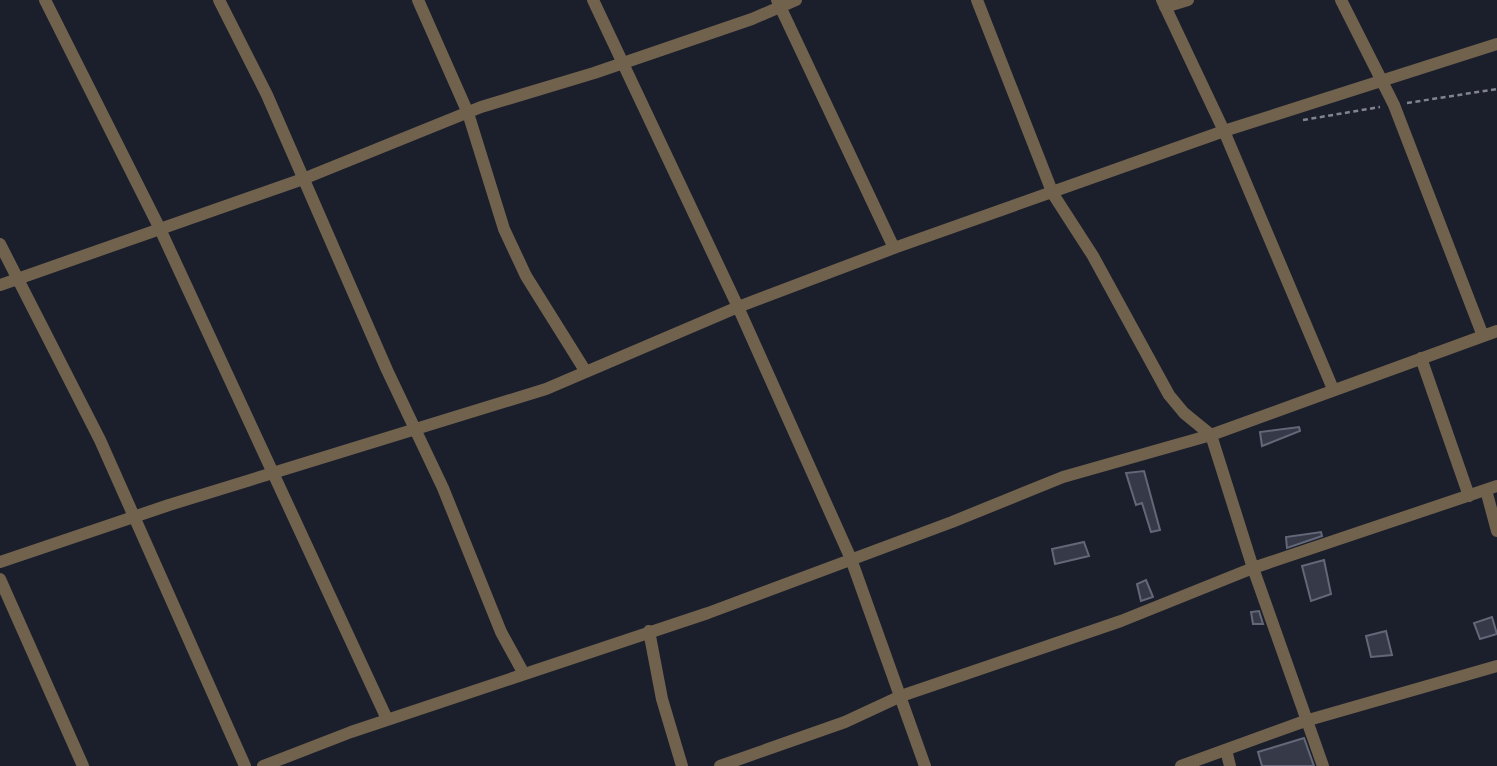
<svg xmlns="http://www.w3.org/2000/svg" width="1497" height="766" font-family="'DM Sans',sans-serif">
<rect width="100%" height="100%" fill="#1b1f2c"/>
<path fill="#353948" stroke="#636778" stroke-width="2" d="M 1299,427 L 1300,431 L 1262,446 L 1260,432 Z
M 1144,471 L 1160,530 L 1151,532 L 1142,503 L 1136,505 L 1126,473 Z
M 1321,532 L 1322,536 L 1287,548 L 1286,537 Z
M 1084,542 L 1089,556 L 1055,564 L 1052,549 Z
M 1324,560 L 1331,594 L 1311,601 L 1302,566 Z
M 1146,580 L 1153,597 L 1141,601 L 1137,584 Z
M 1259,611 L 1263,624 L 1253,624 L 1251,612 Z
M 1492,617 L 1497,634 L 1480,639 L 1474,623 Z
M 1386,631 L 1392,655 L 1371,657 L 1366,636 Z
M 1304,738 L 1314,766 L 1262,766 L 1258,752 Z"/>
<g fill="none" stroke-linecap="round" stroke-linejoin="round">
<path stroke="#81848f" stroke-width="2.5" stroke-dasharray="5 3.5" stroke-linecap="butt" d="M 1407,103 L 1497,89
M 1303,120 L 1380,107"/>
<path stroke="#71624e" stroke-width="12" d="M 45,0 L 160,229 L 387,719
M 219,0 L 267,95 L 387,370 L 443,488 L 501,632 L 524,674
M 418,0 L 468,113 L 504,229 L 526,276 L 586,372
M 593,0 L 738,307 L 851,559 L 925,766
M 777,0 L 894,248
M 977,0 L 1053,194 L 1093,256 L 1169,395 L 1184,413 L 1211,435 L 1253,568 L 1323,766
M 1162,0 L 1224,131 L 1333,389
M 1341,0 L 1394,105 L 1483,336
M 1165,7 L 1188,0
M 0,244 L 100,440 L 245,766
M 0,285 L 303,179 L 481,107 L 594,73 L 752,19 L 796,0
M 1421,358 L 1469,496
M 1486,490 L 1497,531
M 0,562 L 169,505 L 546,389 L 738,307 L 894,248 L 1224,131 L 1497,44
M 0,579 L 83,766
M 649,631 L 662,699 L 682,766
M 1226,750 L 1230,766
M 263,766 L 351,732 L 708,613 L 952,522 L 1063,477 L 1211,435 L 1497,331
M 720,766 L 845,722 L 901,696 L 1121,621 L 1253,568 L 1497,486
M 1181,766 L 1305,721 L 1497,666"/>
</g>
</svg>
